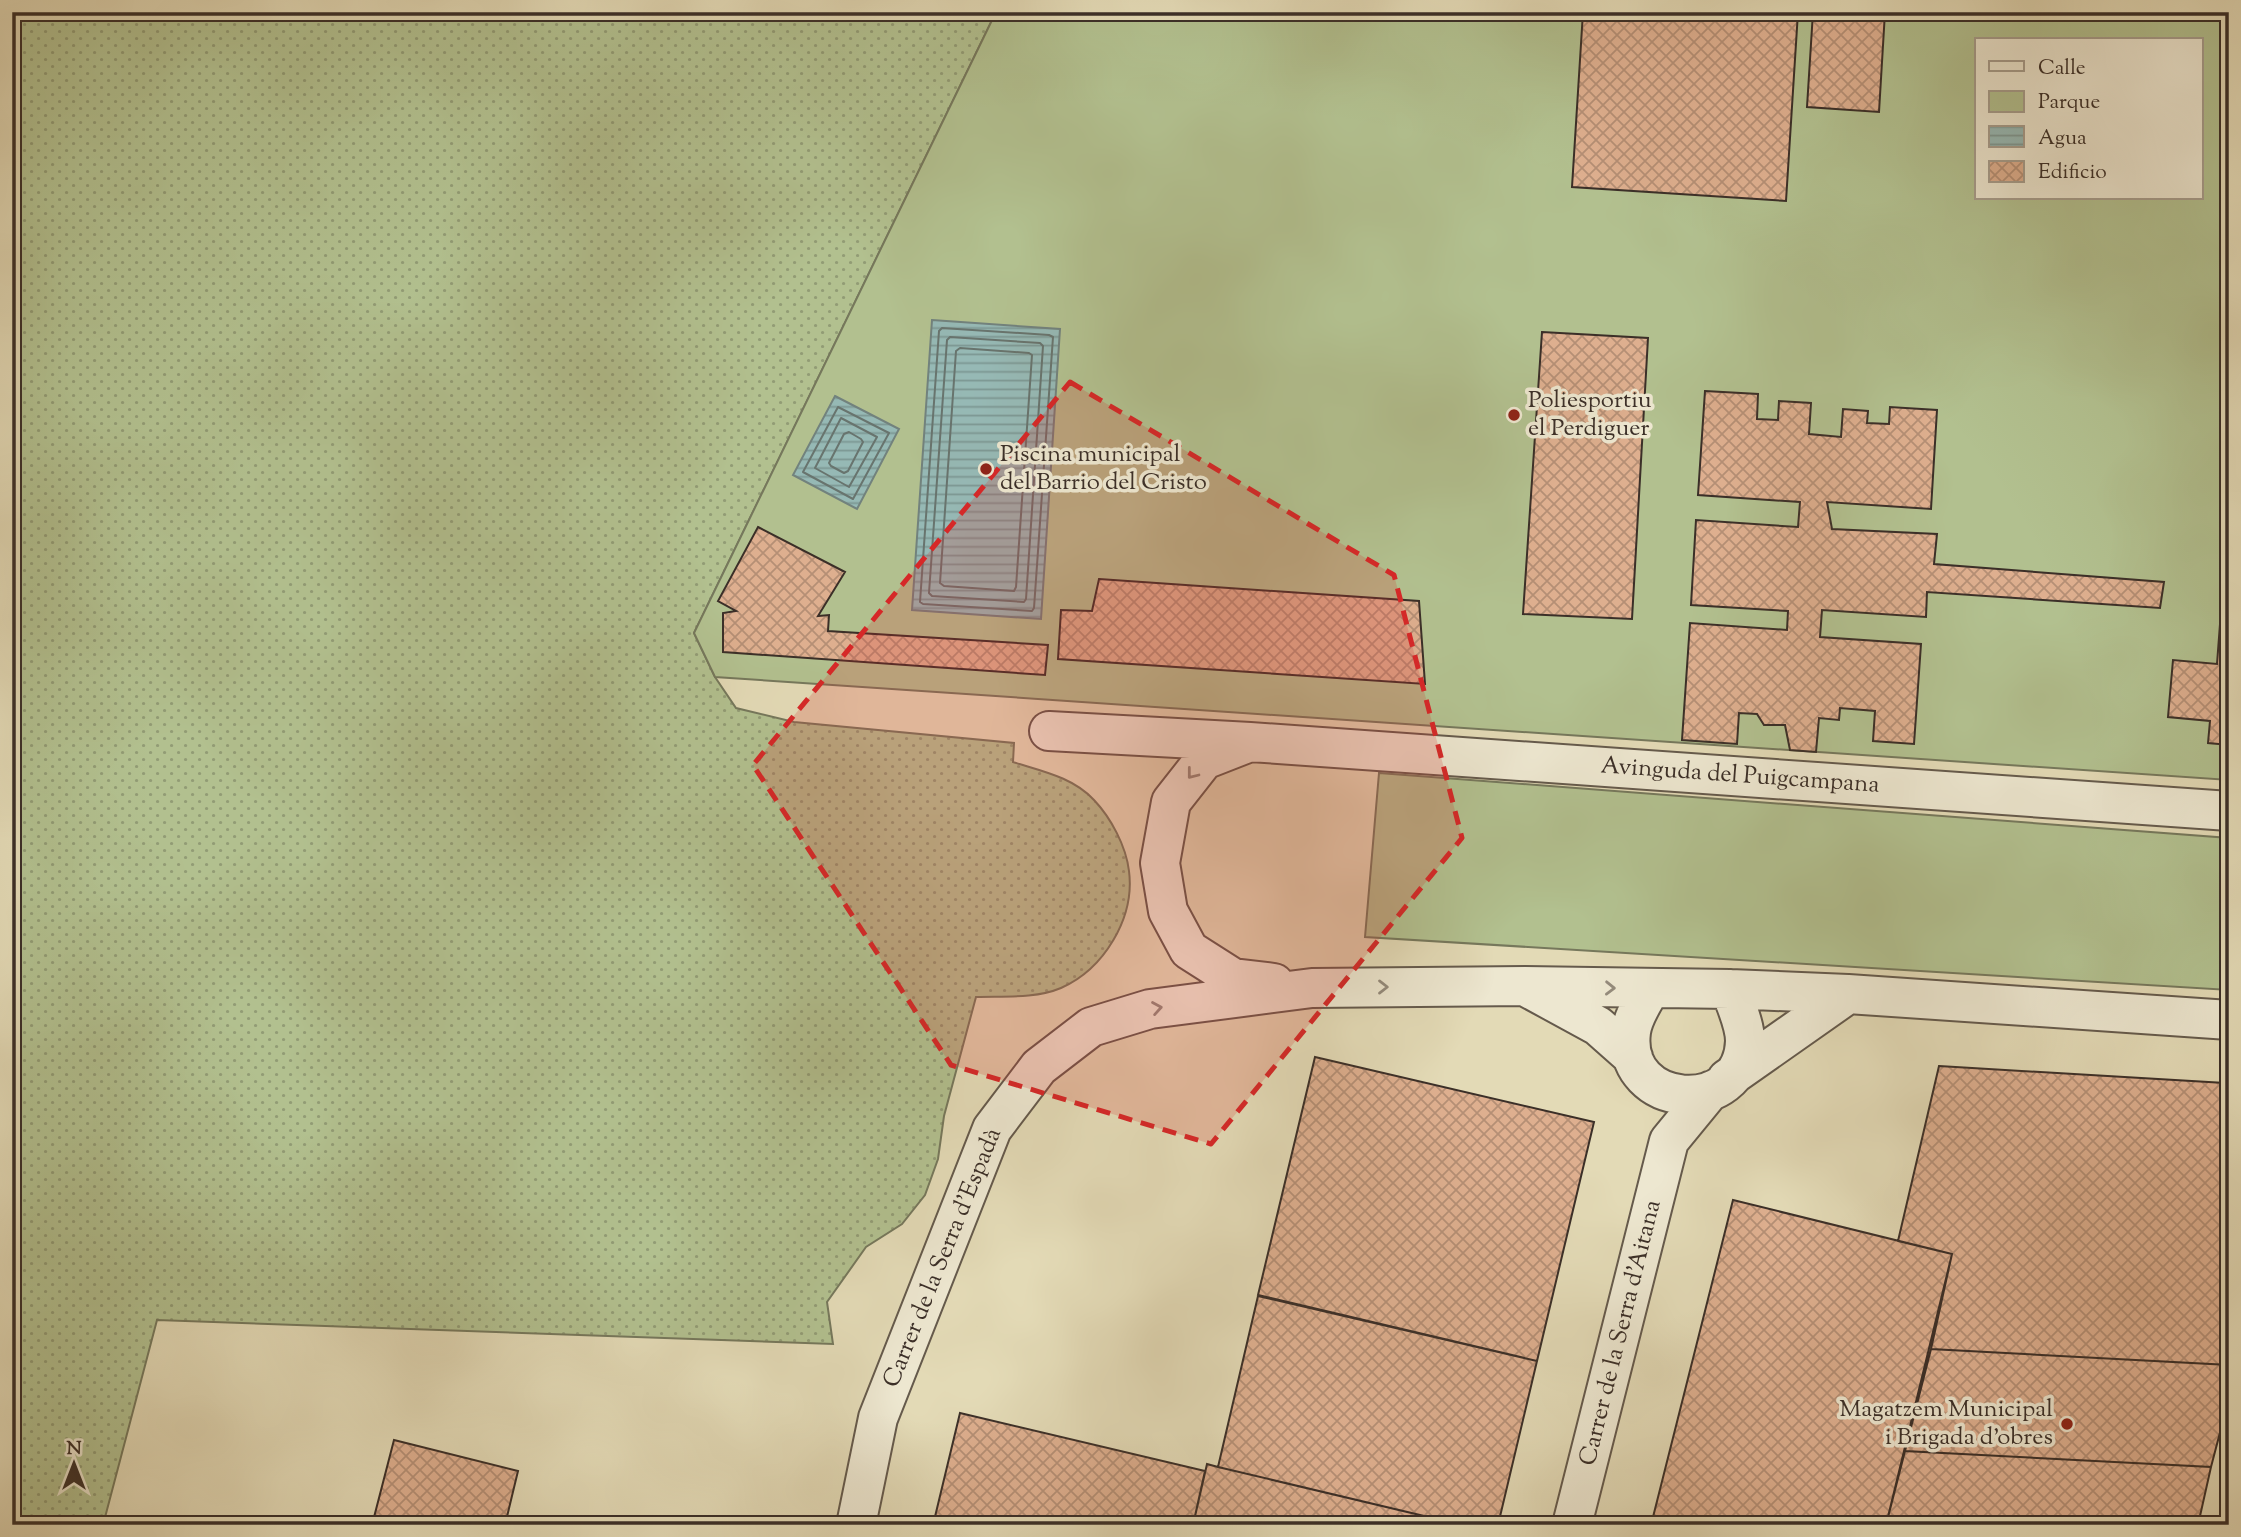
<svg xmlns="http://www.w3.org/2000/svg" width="2241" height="1537" font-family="'Sorts Mill Goudy',serif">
<defs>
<pattern id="grass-dots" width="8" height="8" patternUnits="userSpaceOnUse" patternTransform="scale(1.75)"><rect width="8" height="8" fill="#b2c08f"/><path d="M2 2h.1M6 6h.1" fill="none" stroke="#929c75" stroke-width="1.8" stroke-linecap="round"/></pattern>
<pattern id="water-rules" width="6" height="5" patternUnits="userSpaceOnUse" patternTransform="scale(1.75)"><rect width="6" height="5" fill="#96b9b5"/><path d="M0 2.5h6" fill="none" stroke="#7c9793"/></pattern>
<pattern id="building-cross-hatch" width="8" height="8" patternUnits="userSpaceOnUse" patternTransform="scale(1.75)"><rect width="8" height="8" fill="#deaf8f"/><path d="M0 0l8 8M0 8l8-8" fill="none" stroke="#b58f75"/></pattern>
</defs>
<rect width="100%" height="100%" fill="#e3dab6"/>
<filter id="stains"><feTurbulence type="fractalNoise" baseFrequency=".00286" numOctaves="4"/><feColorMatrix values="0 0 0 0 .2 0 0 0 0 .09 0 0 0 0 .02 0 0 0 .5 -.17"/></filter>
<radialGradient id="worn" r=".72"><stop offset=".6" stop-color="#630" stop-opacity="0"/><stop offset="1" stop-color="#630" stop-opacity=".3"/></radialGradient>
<path fill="url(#grass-dots)" stroke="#76785c" stroke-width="2" d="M 12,12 L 996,12 L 694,633 L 715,677 L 736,708 L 794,722 L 1014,743 L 1013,762 C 1041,771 1073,777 1094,800 C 1111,818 1126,846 1129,871 C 1135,918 1104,969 1061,988 C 1035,999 1003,996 976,997 L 944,1116 L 938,1159 L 925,1195 L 902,1224 L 866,1247 L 827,1302 L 833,1344 L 157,1320 L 103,1525 L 12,1525 Z"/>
<path fill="#b2c08f" stroke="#76785c" stroke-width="2" fill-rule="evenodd" d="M 996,12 L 2229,12 L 2229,780 L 715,677 L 694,633 ZM 1977,40 L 2201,40 L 2201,198 L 1977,198 Z
M 1379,773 L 2229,838 L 2229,990 L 1365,937 Z"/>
<path fill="url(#water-rules)" stroke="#72827d" stroke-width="2" d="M 932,320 L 1060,329 L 1041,619 L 912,610 Z
M 835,396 L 899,429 L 857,509 L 793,475 Z"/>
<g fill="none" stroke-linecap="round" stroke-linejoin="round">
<path stroke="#68746e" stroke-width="2" d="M 942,328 L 1049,335 L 1053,337 L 1034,608 L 1032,611 L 923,604 L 920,602 L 939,331 Z
M 950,337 L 1040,343 L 1043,346 L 1026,599 L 1024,602 L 932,596 L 929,593 L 947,340 Z
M 960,348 L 1029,353 L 1032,355 L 1016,587 L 1014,591 L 944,586 L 940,583 L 956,351 Z
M 838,407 L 889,433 L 853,499 L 803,472 Z
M 841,418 L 877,437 L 849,487 L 815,468 Z
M 849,432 L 861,439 L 863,442 L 848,471 L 844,473 L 831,466 L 829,463 L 844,434 Z"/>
</g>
<path fill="url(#building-cross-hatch)" stroke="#3b2f28" stroke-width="2" d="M 1583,12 L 1798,12 L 1786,201 L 1572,187 Z
M 1813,12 L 1885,12 L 1879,112 L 1807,107 Z
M 1542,332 L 1648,338 L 1632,619 L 1523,614 Z
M 1705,391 L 1758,394 L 1757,419 L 1778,420 L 1779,401 L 1811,403 L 1809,434 L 1841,437 L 1843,409 L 1868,411 L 1867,423 L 1889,424 L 1890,407 L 1937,410 L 1931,509 L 1827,502 L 1832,529 L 1937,534 L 1934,564 L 2164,582 L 2160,608 L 1927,592 L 1926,617 L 1822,610 L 1820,637 L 1921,644 L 1914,744 L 1873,741 L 1875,711 L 1840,708 L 1839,720 L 1819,718 L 1816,752 L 1790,750 L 1785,725 L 1764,725 L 1757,714 L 1739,713 L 1737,744 L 1682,740 L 1690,623 L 1787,630 L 1788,611 L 1691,605 L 1696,520 L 1798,527 L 1800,502 L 1698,495 Z
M 758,527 L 845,572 L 818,616 L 829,615 L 828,631 L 1048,645 L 1045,675 L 723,652 L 723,613 L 736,611 L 718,601 Z
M 1099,579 L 1419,601 L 1425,684 L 1058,659 L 1061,610 L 1092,611 Z
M 2220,624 L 2229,625 L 2229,745 L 2208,743 L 2210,721 L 2168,717 L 2173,660 L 2217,664 Z
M 1315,1057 L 1594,1122 L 1537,1361 L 1258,1295 Z
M 1939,1066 L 2225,1083 L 2229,1088 L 2229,1365 L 1931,1349 L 1952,1254 L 1898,1241 Z
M 1733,1200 L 1952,1254 L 1886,1525 L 1651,1525 Z
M 1258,1296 L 1537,1361 L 1498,1525 L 1462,1525 L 1218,1467 Z
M 1931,1349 L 2229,1365 L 2229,1398 L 2211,1467 L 1905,1451 Z
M 960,1413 L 1205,1471 L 1193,1525 L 933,1525 Z
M 394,1440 L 518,1471 L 505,1525 L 372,1525 Z
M 1905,1451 L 2211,1467 L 2198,1525 L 1886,1525 Z
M 1207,1464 L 1218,1467 L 1462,1525 L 1193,1525 Z"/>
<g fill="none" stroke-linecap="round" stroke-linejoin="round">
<defs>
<path id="minor" d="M 1049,731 L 1250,742 L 2229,811
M 1245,744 L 1204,760 L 1171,802 L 1160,863 L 1168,911 L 1189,950 L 1233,978 L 1274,983
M 1651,988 C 1643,1002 1633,1016 1631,1032 C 1621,1110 1743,1118 1745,1041 C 1745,1024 1736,1006 1730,989
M 1530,989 L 1598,1026 L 1633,1057
M 1727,1079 L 1848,994
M 856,1525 L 878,1418 L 992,1129 L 1039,1067 L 1091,1027 L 1150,1009 L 1312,988 L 1525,986 L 1730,989 L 1848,994 L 2229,1020
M 1572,1525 L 1669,1141 L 1710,1091"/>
</defs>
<use href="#minor" stroke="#655a4c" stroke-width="42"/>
<use href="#minor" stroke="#ede7d0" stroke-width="38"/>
</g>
<defs><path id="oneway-chevron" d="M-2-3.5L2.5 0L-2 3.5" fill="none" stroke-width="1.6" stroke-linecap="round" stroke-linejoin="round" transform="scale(1.75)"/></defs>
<g stroke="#948b7c">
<use href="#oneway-chevron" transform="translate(1192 774) rotate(128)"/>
<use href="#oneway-chevron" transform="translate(1383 987)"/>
<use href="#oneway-chevron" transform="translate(1610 988) rotate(1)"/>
<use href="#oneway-chevron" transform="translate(1157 1008) rotate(-10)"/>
</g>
<path fill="#d62828" fill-opacity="0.2" stroke="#d62828" stroke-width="5" stroke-dasharray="14 9" stroke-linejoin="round" d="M 1070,382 L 1394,575 L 1462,838 L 1211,1144 L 951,1065 L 753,765 Z"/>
<g fill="#8f2418" stroke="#ede7d0" stroke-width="2.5">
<circle cx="1514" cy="415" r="7"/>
<circle cx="986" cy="469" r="7"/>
<circle cx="2067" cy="1424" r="7"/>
</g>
<g text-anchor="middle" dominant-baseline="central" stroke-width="7" stroke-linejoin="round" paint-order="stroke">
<g font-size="24" fill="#3b2f28" stroke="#ede7d0" text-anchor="start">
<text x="1528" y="401">Poliesportiu<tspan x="1528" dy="28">el Perdiguer</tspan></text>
<text x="1000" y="455">Piscina municipal<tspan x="1000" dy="28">del Barrio del Cristo</tspan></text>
<text x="2053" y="1410" text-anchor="end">Magatzem Municipal<tspan x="2053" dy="28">i Brigada d'obres</tspan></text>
</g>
<g font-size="24" fill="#3b2f28" stroke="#ede7d0">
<text transform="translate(1740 776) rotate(4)">Avinguda del Puigcampana</text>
<text transform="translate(943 1258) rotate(-68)">Carrer de la Serra d'Espadà</text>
<text transform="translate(1621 1333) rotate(-76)">Carrer de la Serra d'Aitana</text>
</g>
</g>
<rect width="2241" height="1537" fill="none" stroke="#e3dab6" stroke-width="42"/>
<rect x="14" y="14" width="2213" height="1509" fill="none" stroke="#3b2f28" stroke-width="3.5"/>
<rect x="21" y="21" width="2199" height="1495" fill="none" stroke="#3b2f28" stroke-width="2"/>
<rect x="1975" y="38" width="228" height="161" fill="#ede7d0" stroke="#a69d8d" stroke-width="2"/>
<rect x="1989" y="61" width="35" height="10" fill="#ede7d0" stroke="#a69d8d" stroke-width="2"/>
<text x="2038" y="74" font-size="21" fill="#3b2f28">Calle</text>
<rect x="1989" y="91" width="35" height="21" fill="#b2c08f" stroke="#a69d8d" stroke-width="2"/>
<text x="2038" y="108" font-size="21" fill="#3b2f28">Parque</text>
<rect x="1989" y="126" width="35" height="21" fill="url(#water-rules)" stroke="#a69d8d" stroke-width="2"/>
<text x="2038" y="144" font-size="21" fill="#3b2f28">Agua</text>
<rect x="1989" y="161" width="35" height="21" fill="url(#building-cross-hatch)" stroke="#a69d8d" stroke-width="2"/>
<text x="2038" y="178" font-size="21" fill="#3b2f28">Edificio</text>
<g transform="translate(74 1464)" stroke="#ede7d0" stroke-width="5" paint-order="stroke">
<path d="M0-5L12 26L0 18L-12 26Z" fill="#3b2f28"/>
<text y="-10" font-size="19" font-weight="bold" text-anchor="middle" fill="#3b2f28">N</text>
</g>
<rect width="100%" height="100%" filter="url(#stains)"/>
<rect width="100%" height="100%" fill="url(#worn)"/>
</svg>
